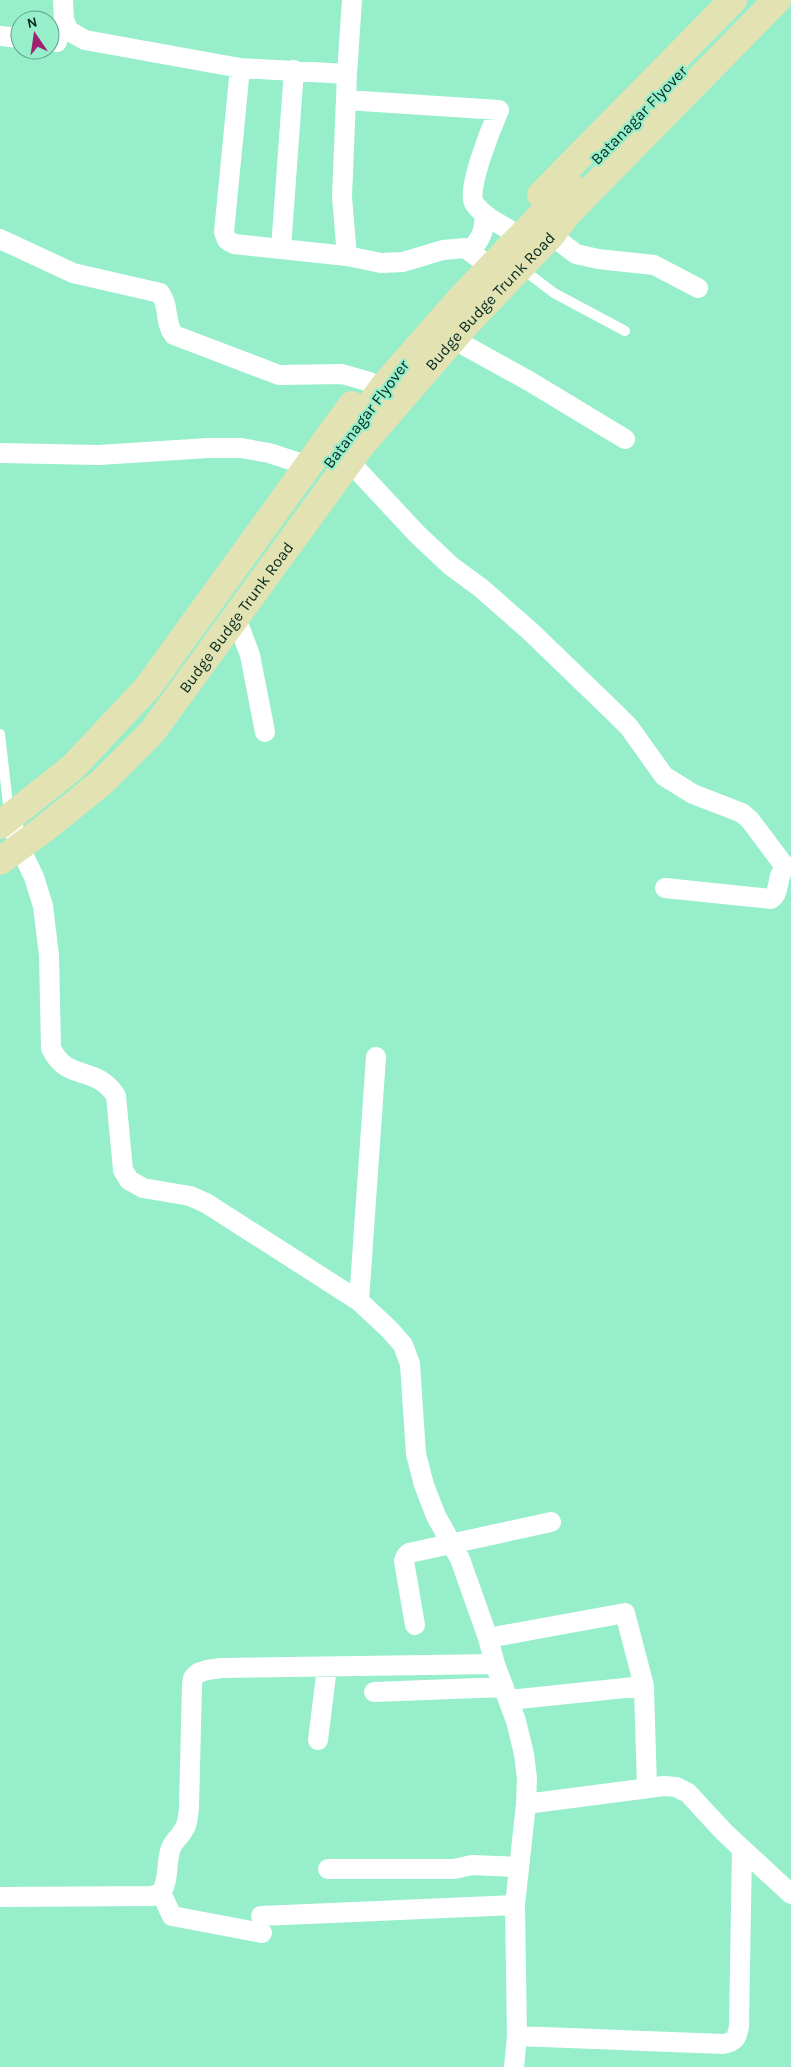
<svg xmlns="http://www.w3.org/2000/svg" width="791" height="2067" font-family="Karla,sans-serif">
<rect width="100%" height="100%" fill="#96eecb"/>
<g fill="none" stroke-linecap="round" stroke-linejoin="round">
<path stroke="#fff" stroke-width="10" d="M 521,268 L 554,293 L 625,331
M 0,734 L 9,813"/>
<path stroke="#fff" stroke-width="20" d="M 63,0 L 64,20 L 69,31 L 85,40 L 240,68 L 347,74 L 342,197 L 347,256
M 0,36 L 20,38
M 50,41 L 57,42
M 240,68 L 224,232 L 227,240 L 234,244 L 347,256 L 381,263 L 403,262 L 443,250 L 465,248 L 480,259
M 347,74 L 352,0
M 346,100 L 499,110 C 492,126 466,190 474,203 C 482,215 496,222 508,229
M 551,235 L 576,254 L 598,259 L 654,265 L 698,288
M 0,239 L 73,273 L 160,293 C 170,306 164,323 174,335 L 279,375 L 342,374 L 370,382
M 281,248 L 294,70
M 469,251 C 481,240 484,232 485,215
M 453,339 L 529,381 L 625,439
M 0,453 L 99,455 L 208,448 L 241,448 L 269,453 L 309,466
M 349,461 L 417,534 L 451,566 L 481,588 L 530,631 L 616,714 L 629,727 L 664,776 L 693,794 L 742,813 L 750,820 L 786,868
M 236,618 L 250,655 L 265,732
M 10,818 L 20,848 L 34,877 L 43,906 L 49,955 L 51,1048 C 67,1083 96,1064 116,1096 L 123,1170 L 129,1180 L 143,1188 L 190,1196 L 206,1203 L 359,1301 L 390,1330 L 403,1345 L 410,1364 L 416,1454 L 424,1485 L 436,1516 L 460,1559 L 488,1638 L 495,1664 L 516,1721 L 524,1754 L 527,1778 L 526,1804 L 515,1905 L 517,2036 L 514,2067
M 665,888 L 771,899 C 783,891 773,870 791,867
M 359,1301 L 376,1057
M 415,1625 L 404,1561 L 406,1556 L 409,1553 L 551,1522
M 488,1638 L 625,1613 L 644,1686 L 647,1788
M 374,1692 L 504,1687
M 509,1700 L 644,1686
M 318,1740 L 327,1667
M 526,1804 L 664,1786 L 676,1787 L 688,1793 L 724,1832 L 791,1894
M 328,1869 L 454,1869 L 472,1865 L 519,1867
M 161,1893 L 172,1916 L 262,1933
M 0,1897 L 152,1896 L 161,1893 C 169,1881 166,1865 170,1851 C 172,1842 179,1838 183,1831 C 188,1824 188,1816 189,1808 L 192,1685 L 193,1678 L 198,1673 L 207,1670 L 221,1668 L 495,1664
M 261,1916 L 515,1905
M 517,2036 L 723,2044 C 735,2042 737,2038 739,2026 L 742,1849"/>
<g stroke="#e3e2b3" stroke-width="28">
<path d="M 541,195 L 733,0"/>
<path d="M 349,434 L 384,386 L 462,297 L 570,186"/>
<path d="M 0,825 L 73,767 L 148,687 L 352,405"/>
<path id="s1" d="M 0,861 L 44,829 L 102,782 L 152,732 L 362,444 L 466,324 L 551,235 L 567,214 L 777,0"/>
</g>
</g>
<g text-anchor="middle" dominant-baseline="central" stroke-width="4.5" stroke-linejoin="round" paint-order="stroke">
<g font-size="16" fill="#042b1f" stroke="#96eecb">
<text transform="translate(639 115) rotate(-46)">Batanagar Flyover</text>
<text stroke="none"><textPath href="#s1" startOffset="748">Budge Budge Trunk Road</textPath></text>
<text transform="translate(366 414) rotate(-53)">Batanagar Flyover</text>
<text stroke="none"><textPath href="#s1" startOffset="342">Budge Budge Trunk Road</textPath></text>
</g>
</g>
<g transform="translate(35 35) rotate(347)"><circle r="24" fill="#96eecb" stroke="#5ca086"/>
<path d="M0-4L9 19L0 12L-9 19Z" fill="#a02072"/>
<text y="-8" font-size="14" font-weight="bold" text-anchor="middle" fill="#042b1f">N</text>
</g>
</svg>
